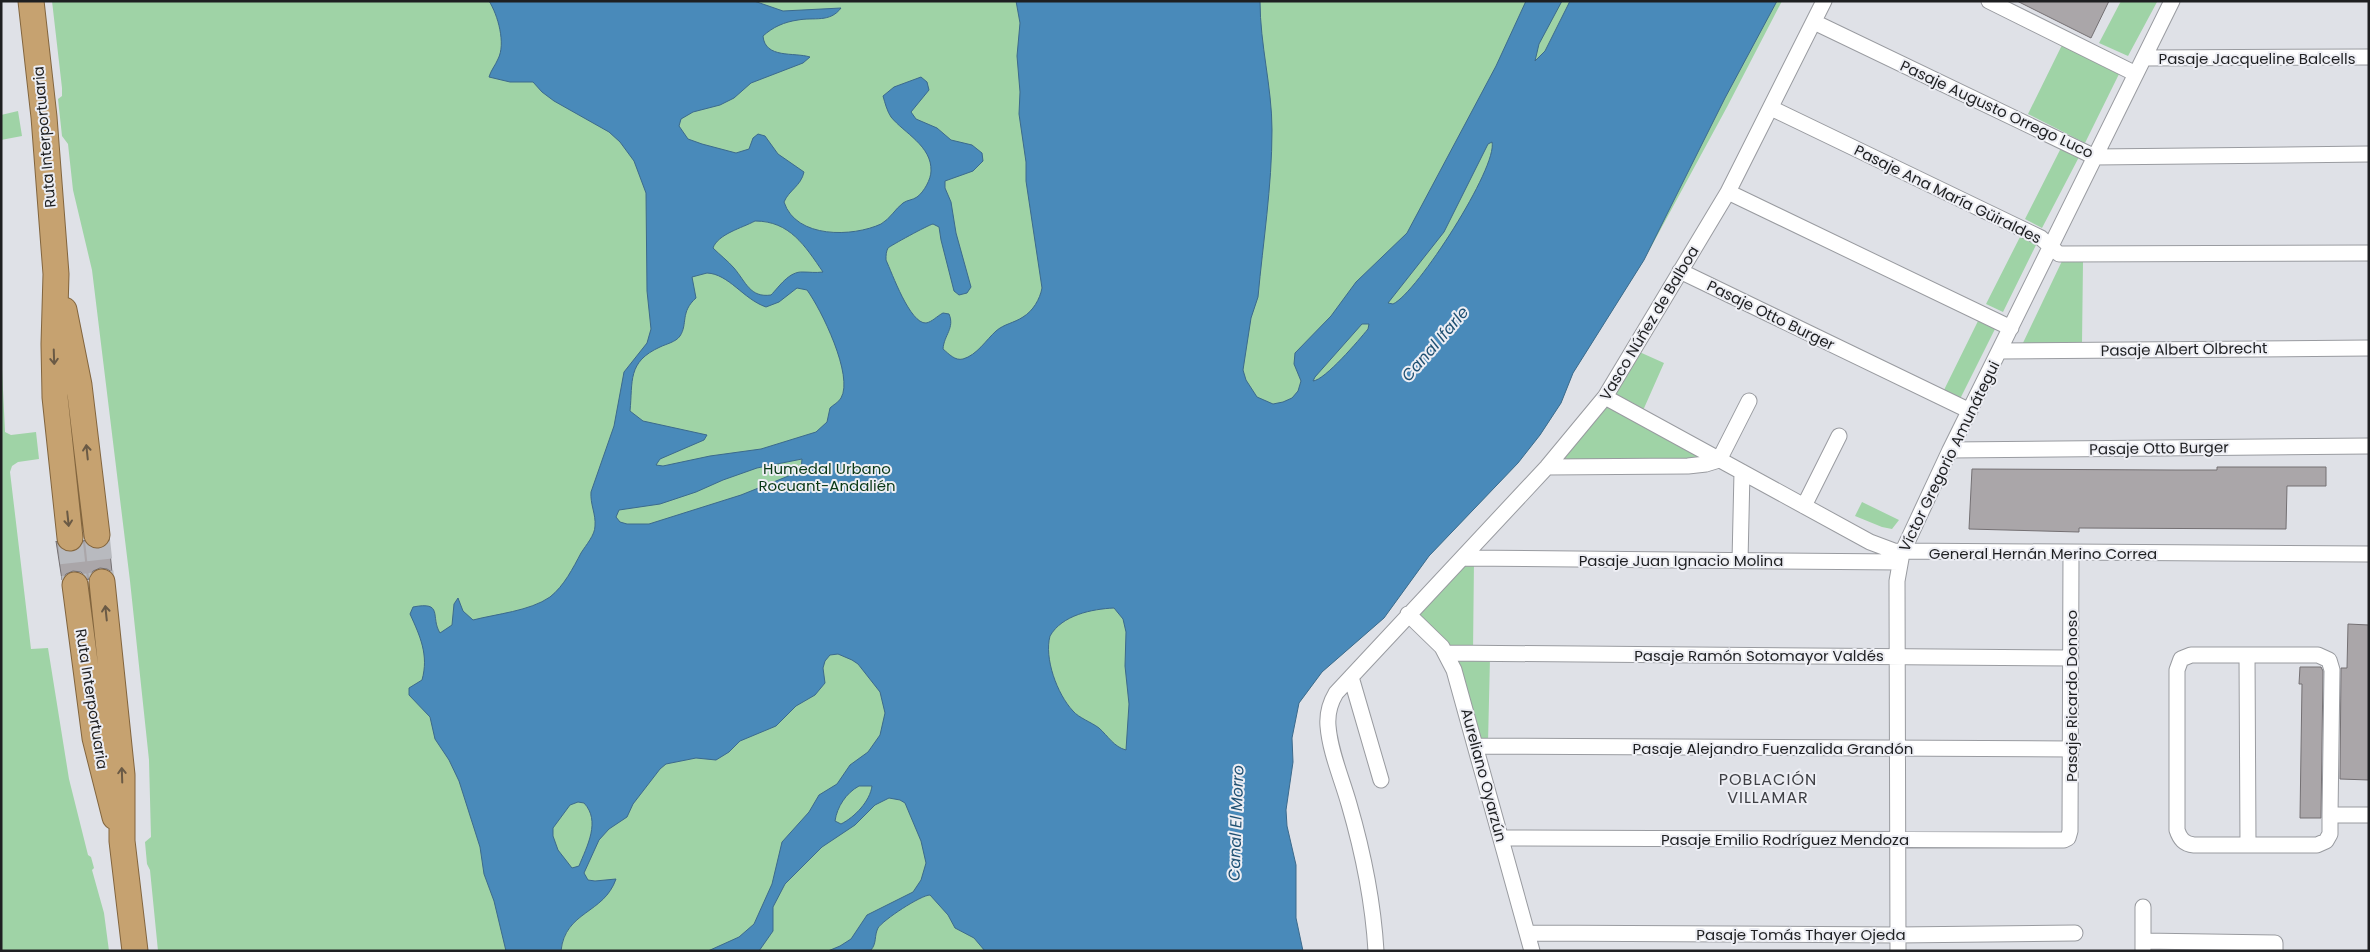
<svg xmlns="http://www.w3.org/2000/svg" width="2370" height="952" font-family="Poppins,sans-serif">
<rect width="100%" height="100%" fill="#dfe1e7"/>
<path fill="#9fd3a6" d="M 52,1 L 1782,1 L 1727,107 L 1644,260 L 1573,373 L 1561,403 L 1540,435 L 1518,463 L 1429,556 L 1384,618 L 1322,672 L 1299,703 L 1294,721 L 1288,692 L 1282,823 L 1295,951 L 158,951 L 150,870 L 147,864 L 145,842 L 151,837 L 149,760 L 130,581 L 92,270 L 73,190 L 68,144 L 62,136 L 58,99 L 62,96 L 62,88 Z
M 2121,1 L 2157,2 L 2128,56 L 2099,43 Z
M 2062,45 L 2119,74 L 2085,143 L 2028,114 Z
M 18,111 L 22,136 L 1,140 L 1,115 Z
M 2061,148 L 2079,157 L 2042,228 L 2025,219 Z
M 2021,235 L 2037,243 L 2003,312 L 1986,304 Z
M 2062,261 L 2083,262 L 2082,343 L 2022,345 Z
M 1978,321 L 1995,329 L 1960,399 L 1944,390 Z
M 1,348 L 5,432 L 11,435 L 36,432 L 39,459 L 18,462 L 12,466 L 10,472 L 31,649 L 48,648 L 69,779 L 88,855 L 91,857 L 94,868 L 92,870 L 104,913 L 109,951 L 1,951 Z
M 1635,350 L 1664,363 L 1641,415 L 1607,397 Z
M 1605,399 L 1716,460 L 1551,465 Z
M 1862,502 L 1899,520 L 1892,529 L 1882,527 L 1855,516 Z
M 1462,560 L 1474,560 L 1473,652 L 1447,652 L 1411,614 Z
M 1451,656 L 1490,657 L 1488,743 L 1478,742 Z"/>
<path fill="#498aba" stroke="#3c6a8c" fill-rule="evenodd" d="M 489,1 L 754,1 L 783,11 L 841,8 C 830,23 814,17 798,20 C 784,22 773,27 763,36 C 765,59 794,52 810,57 L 803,63 L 751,83 L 734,98 L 720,105 L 693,112 L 681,119 L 679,126 L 688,139 L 702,144 L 736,153 L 749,149 L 753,138 L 758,134 L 765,136 L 778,154 L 804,172 C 801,186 789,190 784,202 C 796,239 853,237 881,224 C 890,219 895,209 903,203 C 907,200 913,200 917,197 C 924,192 931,179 931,171 C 932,146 904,133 891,117 C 887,111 885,103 883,96 L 894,87 L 921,77 L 927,82 L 929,90 L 911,112 L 916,119 L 937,128 L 951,140 L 972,145 L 982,153 L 983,161 L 973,171 L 945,181 L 945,188 L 951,202 L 956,233 L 971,287 L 967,293 L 959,295 L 954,291 L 941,240 L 939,227 L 933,224 C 928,225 890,246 888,248 C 886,252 886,255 886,260 C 892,273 910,324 926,323 C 932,322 937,316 943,313 L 949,314 C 955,328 944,335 943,349 C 949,354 955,361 963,359 C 977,355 986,340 996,331 C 1004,324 1014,323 1023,317 C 1033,311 1040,299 1042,288 L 1026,181 L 1026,162 L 1019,114 L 1020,92 L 1017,56 L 1020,23 L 1016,1 L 1260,1 C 1260,45 1272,87 1272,130 C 1272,187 1263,242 1258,297 L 1251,318 L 1243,370 L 1246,380 L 1257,397 L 1273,404 L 1283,402 L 1292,398 L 1298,391 L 1301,381 L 1294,364 L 1295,353 L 1331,316 L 1356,282 L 1407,233 L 1496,66 L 1526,1 L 1562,1 L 1539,44 L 1535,61 L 1545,51 L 1570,1 L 1777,1 L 1725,98 L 1644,260 L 1573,373 L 1561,403 L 1540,435 L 1518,463 L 1429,556 L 1384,618 L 1322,672 L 1299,703 L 1292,738 L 1293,762 L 1286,810 L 1287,826 L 1296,865 L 1296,918 L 1303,951 L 985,951 L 974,938 L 955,928 L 948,915 L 930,895 C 921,895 883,920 878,928 C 874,936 877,943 871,950 L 828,951 L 840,946 L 851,939 L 867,915 L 913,892 L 921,880 L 926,863 L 921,841 L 905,803 L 900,800 L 889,798 L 875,805 L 855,825 L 822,847 L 785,884 L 773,907 L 773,931 L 759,951 L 708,951 L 739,937 L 754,924 L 772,884 L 782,842 L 809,812 L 819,795 L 837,784 L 850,765 L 868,752 L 880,735 L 885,713 L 880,692 L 858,664 L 852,660 L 838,654 L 830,655 L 825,661 L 823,668 L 825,683 L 815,695 L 796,706 L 776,726 L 740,741 L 729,752 L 716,760 L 696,758 L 666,764 L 660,769 L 633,804 L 627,817 L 609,829 L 599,840 L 584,873 L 588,880 L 595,881 L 616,879 C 604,914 565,911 561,951 L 506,951 L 494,901 L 484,874 L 480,847 L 459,781 L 449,760 L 435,739 L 430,717 L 409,695 L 409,688 L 422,680 C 429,655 420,636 410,614 L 413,607 C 444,601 430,617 440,633 L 452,625 L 454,604 L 458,598 L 463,611 L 473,620 C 496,614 530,611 550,597 C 564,586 573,568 581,553 C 586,545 595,535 595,526 C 596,514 590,504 591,492 L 614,426 L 624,372 L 647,343 L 651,329 L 647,291 L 646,193 L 634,161 L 620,142 L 609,132 L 554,101 L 542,92 L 533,82 L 510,82 L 489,77 C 491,70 495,66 498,59 C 506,44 498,15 489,1 ZM 1492,142 C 1498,167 1417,293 1393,304 L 1388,303 L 1444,232 L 1488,144 ZM 755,221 C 790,221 805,246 823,272 C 815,273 810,272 803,272 C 789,271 779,287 771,295 C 750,298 746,282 734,268 C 728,261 720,255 713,248 C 718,234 742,228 755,221 ZM 707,273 C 729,274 743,299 766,307 L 779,302 L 797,288 L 807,290 C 821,309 854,376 841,398 C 839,402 833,405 830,408 L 827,422 L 816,432 L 761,449 L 710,456 L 663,466 L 656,465 L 660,459 L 704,440 L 707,435 L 643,421 L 630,411 C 633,381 627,362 660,347 C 666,344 676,342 680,336 C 688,324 680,312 696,298 L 692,277 ZM 1362,324 L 1369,324 L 1368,329 C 1359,340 1325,380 1313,381 L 1315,377 ZM 802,459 L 801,469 L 796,473 L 741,495 L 649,524 L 627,524 L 620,522 L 616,517 L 619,510 L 660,504 L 696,492 L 723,480 L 757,468 ZM 1114,608 L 1123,619 L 1126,632 L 1125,666 L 1129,704 L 1126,750 C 1114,747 1108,736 1099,728 C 1091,722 1079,718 1073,711 C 1057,694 1044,658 1050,636 C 1062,615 1092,609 1114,608 ZM 859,786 L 872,786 C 870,801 855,817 841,824 L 835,821 C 837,807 846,793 859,786 ZM 578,802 L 584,803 C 601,821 587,846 579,866 L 572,868 L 558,850 L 553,836 L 553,828 L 570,805 Z"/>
<path fill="#aaa6a9" stroke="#747073" d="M 2017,1 L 2109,1 L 2091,38 Z
M 2217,467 L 2326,467 L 2326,486 L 2287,486 L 2286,529 L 2079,528 L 2079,532 L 1969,529 L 1972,469 L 2175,470 L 2217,470 Z
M 84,540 L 91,548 L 98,549 L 109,543 L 112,572 L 107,569 L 100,568 L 93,571 L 88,580 L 81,572 L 73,571 L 66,574 L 62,580 L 56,541 L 64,551 L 71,552 L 79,549 Z
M 2348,624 L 2369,625 L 2369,780 L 2340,779 L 2341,668 L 2347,668 Z
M 2300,667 L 2321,667 L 2323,671 L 2321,818 L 2300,818 L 2302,684 L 2299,684 Z"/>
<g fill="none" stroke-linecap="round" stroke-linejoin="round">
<path stroke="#b8babf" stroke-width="25" stroke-dasharray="25 12" stroke-linecap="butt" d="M 97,535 L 102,582
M 70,538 L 75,585"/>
<defs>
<path id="minor" d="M 1989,1 L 2136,74
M 1814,22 L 2095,157 L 2369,154
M 2144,58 L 2369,57
M 1771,108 L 2041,238 L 2059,254 L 2369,253
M 1728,192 L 2011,328
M 1680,271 L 1970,411
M 2000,351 L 2369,348
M 1605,397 L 1870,542 L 1894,551 L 2369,554
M 1950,450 L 2369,446
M 1547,467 L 1688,466 L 1706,464 L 1719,460 L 1749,401
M 1804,506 L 1839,436
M 1462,558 L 1900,562
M 1740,561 L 1742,472
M 1408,614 L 1442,647 L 1454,670 L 1532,951
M 1447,653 L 2071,658
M 2191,655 L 2318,655 L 2329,660 L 2332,670 L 2330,815 L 2330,834 L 2326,841 L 2317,845 L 2194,845 C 2184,844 2180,839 2177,830 L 2177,670 L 2181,659 Z
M 2247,655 L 2248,845
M 1351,677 L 1381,780
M 1476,746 L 2071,749
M 2330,815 L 2369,815
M 1501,838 L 2064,840 L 2068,838 L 2070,831 L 2071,553
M 2143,907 L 2143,949
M 1527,933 L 1898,935 L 2075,933
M 2143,941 L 2275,943 L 2275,951
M 1376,951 C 1373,901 1363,852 1349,804 C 1342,779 1330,752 1328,726 C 1327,714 1330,703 1336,693 L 1547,467 L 1605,397 L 1728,192 L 1824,1
M 1898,951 L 1897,581 L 1902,553 L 1950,450 L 2172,1"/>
<path id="trunk" d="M 31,1 L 44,117 L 56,274 L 54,344 L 55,397 L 70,538
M 64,310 L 79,385 L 97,535
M 102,582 L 122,775 L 122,841 L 135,951
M 75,585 L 95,738 L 115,817"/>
</defs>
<use href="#minor" stroke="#999ba0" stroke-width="17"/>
<use href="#trunk" stroke="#82653e" stroke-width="27"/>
<use href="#minor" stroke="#fff" stroke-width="15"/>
<use href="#trunk" stroke="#c6a270" stroke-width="25"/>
</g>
<defs><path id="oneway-shaft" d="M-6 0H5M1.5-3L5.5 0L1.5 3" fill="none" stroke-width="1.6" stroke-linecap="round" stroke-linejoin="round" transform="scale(1.25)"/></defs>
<g stroke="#6a5a45">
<use href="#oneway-shaft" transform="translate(54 357) rotate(88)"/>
<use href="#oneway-shaft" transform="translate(87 452) rotate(-96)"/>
<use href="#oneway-shaft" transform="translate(68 519) rotate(84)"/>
<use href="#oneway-shaft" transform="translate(106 613) rotate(-96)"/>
<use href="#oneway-shaft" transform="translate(122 775) rotate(-92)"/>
</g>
<g text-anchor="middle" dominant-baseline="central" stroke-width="4" stroke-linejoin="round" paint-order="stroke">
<g font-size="15" fill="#1e1f21" stroke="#edeef4">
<text x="2257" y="58">Pasaje Jacqueline Balcells</text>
<text transform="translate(1997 109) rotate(25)">Pasaje Augusto Orrego Luco</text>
<text transform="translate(44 137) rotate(-95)">Ruta Interportuaria</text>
<text transform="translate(1948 194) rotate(26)">Pasaje Ana María Güiraldes</text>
<text transform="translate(1771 315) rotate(26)">Pasaje Otto Burger</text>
<text transform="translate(1649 323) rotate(-59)">Vasco Núñez de Balboa</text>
<text transform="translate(2184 349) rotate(-1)">Pasaje Albert Olbrecht</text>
<text transform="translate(2159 448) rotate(-1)">Pasaje Otto Burger</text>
<text transform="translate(1949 456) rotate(-64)">Víctor Gregorio Amunátegui</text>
<text x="2043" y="553">General Hernán Merino Correa</text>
<text x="1681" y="560">Pasaje Juan Ignacio Molina</text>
<text x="1759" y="655">Pasaje Ramón Sotomayor Valdés</text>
<text transform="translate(2071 696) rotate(-90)">Pasaje Ricardo Donoso</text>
<text transform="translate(92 699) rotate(81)">Ruta Interportuaria</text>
<text x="1773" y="748">Pasaje Alejandro Fuenzalida Grandón</text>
<text transform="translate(1484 775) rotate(75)">Aureliano Oyarzún</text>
<text x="1785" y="839">Pasaje Emilio Rodríguez Mendoza</text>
<text x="1801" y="934">Pasaje Tomás Thayer Ojeda</text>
</g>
<g font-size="15" fill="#0a3917" stroke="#edeef4">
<text x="827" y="468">Humedal Urbano<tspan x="827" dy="17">Rocuant-Andalién</tspan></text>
</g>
<g font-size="16" font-style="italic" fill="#1f5072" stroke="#edeef4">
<text transform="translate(1435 344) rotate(-49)">Canal Ifarle</text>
<text transform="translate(1236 823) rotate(-88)">Canal El Morro</text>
</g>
<g font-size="16" letter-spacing="1" fill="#3f4045" stroke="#edeef4">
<text x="1768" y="779">POBLACIÓN<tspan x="1768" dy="18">VILLAMAR</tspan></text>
</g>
</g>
<rect width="2370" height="952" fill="none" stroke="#1e1f21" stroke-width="5"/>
</svg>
